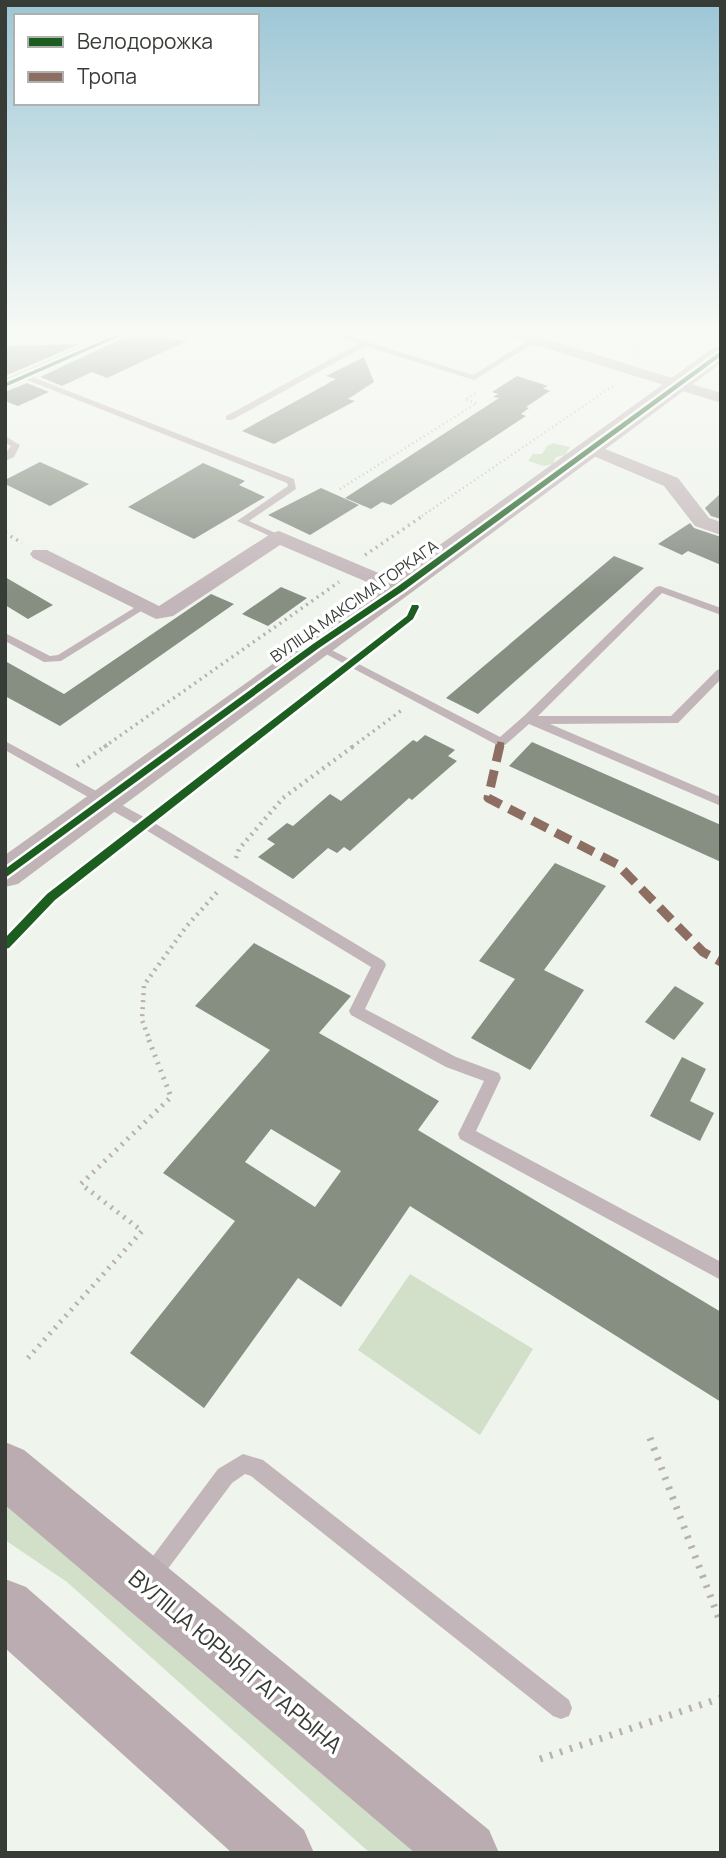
<svg xmlns="http://www.w3.org/2000/svg" width="726" height="1858" font-family="Manrope,sans-serif">
<rect width="100%" height="100%" fill="#eff4ec"/>
<path fill="#d2dfc9" d="M 410,1274 L 533,1349 L 480,1435 L 358,1350 Z
M 5,1497 L 421,1853 L 370,1853 L 67,1582 L 5,1540 Z"/>
<path fill="#c8dbbc" d="M 553,443 L 570,447 L 565,455 L 556,457 L 553,464 L 544,466 L 528,461 L 533,454 L 542,454 L 547,446 Z"/>
<path fill="#878e82" fill-rule="evenodd" d="M 134,333 L 151,333 L 173,340 L 189,340 L 107,378 L 92,372 L 62,386 L 40,377 Z
M 80,344 L 5,376 L 5,346 Z
M 364,357 L 374,382 L 348,399 L 355,401 L 274,444 L 242,431 L 336,379 L 326,376 Z
M 517,376 L 548,386 L 543,388 L 550,391 L 526,407 L 529,408 L 521,414 L 526,416 L 391,505 L 382,502 L 371,509 L 345,498 L 499,398 L 493,397 L 498,394 L 492,392 Z
M 27,383 L 49,392 L 18,406 L 5,401 L 5,392 Z
M 40,462 L 89,484 L 50,506 L 5,484 L 5,480 Z
M 203,463 L 245,481 L 239,485 L 265,497 L 194,539 L 128,507 Z
M 321,488 L 359,505 L 310,535 L 268,515 Z
M 721,493 L 721,519 L 711,516 L 705,508 Z
M 690,523 L 694,528 L 721,537 L 721,565 L 688,551 L 682,555 L 658,544 Z
M 614,556 L 644,568 L 478,714 L 446,698 Z
M 5,577 L 53,605 L 28,619 L 5,605 Z
M 281,587 L 307,598 L 268,626 L 242,614 Z
M 211,594 L 234,604 L 60,726 L 5,696 L 5,661 L 64,694 Z
M 425,735 L 455,750 L 448,756 L 457,761 L 412,800 L 409,798 L 350,851 L 344,847 L 337,853 L 328,848 L 293,879 L 258,857 L 275,844 L 267,839 L 287,823 L 293,826 L 330,794 L 341,801 L 413,740 L 417,742 Z
M 532,742 L 721,825 L 721,862 L 509,766 Z
M 555,863 L 606,886 L 544,970 L 584,990 L 530,1070 L 471,1038 L 515,979 L 479,961 Z
M 254,943 L 351,996 L 319,1033 L 439,1101 L 418,1130 L 721,1312 L 721,1402 L 410,1206 L 341,1307 L 298,1278 L 204,1408 L 130,1353 L 235,1221 L 163,1173 L 270,1050 L 195,1006 ZM 271,1129 L 341,1171 L 315,1207 L 245,1162 Z
M 675,986 L 704,1003 L 674,1040 L 645,1022 Z
M 682,1057 L 706,1069 L 690,1101 L 714,1113 L 700,1141 L 650,1116 Z"/>
<g fill="none" stroke-linecap="round" stroke-linejoin="round">
<path stroke="#b8b0b1" stroke-width="2.5" stroke-dasharray="1 3.5" stroke-linecap="butt" d="M 456,333 L 496,345
M 632,353 L 654,338 L 644,337
M 476,403 L 465,400 L 477,392
M 340,489 L 477,403
M 422,516 L 616,384"/>
<path stroke="#b8b0b1" stroke-width="3.5" stroke-dasharray="2 4.5" stroke-linecap="butt" d="M 5,533 L 22,543
M 365,555 L 424,515
M 104,747 L 339,582
M 352,747 L 402,710"/>
<path stroke="#b8b0b1" stroke-width="4.5" stroke-dasharray="2 5" stroke-linecap="butt" d="M 77,766 L 107,745
M 236,858 L 239,849 L 283,798 L 355,745
M 148,1036 L 142,1020 L 144,985 L 186,927 L 219,890"/>
<path stroke="#b8b0b1" stroke-width="5" stroke-dasharray="2 6" stroke-linecap="butt" d="M 28,1358 L 142,1231 L 81,1184 L 171,1097 L 147,1035"/>
<path stroke="#b8b0b1" stroke-width="7" stroke-dasharray="2.5 8" stroke-linecap="butt" d="M 650,1438 L 721,1624
M 540,1759 L 721,1698"/>
<path fill="#c3b6ba" fill-rule="evenodd" d="M 329,333 L 339,333 L 473,375 L 532,338 L 539,340 L 474,380 L 365,346 L 232,420 L 226,420 L 226,416 L 358,344 Z
M 25,374 L 294,479 L 296,489 L 249,521 L 284,537 L 276,539 L 237,521 L 288,486 L 287,483 L 22,378 L 21,376 Z
M 5,436 L 20,445 L 14,457 L 5,461 L 5,454 L 11,446 L 5,443 Z
M 660,586 L 721,608 L 721,615 L 662,593 L 538,716 L 671,716 L 717,670 L 721,669 L 721,679 L 678,723 L 550,724 L 721,797 L 721,806 L 529,724 L 505,745 L 497,745 L 311,646 L 316,643 L 320,644 L 500,737 L 524,716 L 656,587 Z
M 142,603 L 147,606 L 146,608 L 61,661 L 44,662 L 5,641 L 5,633 L 50,656 L 58,655 Z
M 5,741 L 151,821 L 384,961 L 386,965 L 365,1009 L 456,1057 L 499,1073 L 501,1078 L 476,1131 L 721,1262 L 721,1280 L 460,1139 L 458,1134 L 484,1081 L 446,1067 L 351,1015 L 349,1011 L 371,967 L 141,827 L 5,750 Z
M 243,1454 L 263,1460 L 569,1700 L 572,1708 L 569,1716 L 561,1719 L 553,1716 L 251,1476 L 245,1474 L 232,1483 L 158,1582 L 151,1585 L 144,1582 L 141,1575 L 144,1568 L 218,1469 Z"/>
<path fill="#c3b6ba" fill-rule="evenodd" d="M 112,333 L 132,333 L 5,390 L 5,379 Z
M 505,333 L 526,333 L 721,393 L 721,403 L 507,336 Z
M 590,443 L 678,478 L 709,518 L 721,522 L 721,535 L 695,526 L 664,486 L 584,452 L 581,448 Z
M 279,531 L 407,585 L 410,589 L 407,593 L 393,593 L 280,545 L 173,616 L 156,619 L 33,558 L 30,554 L 33,550 L 47,550 L 159,606 L 272,533 Z"/>
<path fill="#c1b4b7" fill-rule="evenodd" d="M 721,347 L 721,363 C 487,538 251,709 18,884 L 5,887 L 5,855 C 241,686 478,519 713,348 Z"/>
<path fill="#baacb0" fill-rule="evenodd" d="M 5,1442 L 24,1450 L 489,1830 L 499,1853 L 415,1853 L 5,1505 Z
M 5,1579 L 26,1587 L 304,1830 L 314,1853 L 232,1853 L 5,1648 Z"/>
<path stroke="#8d6e63" stroke-width="7" stroke-dasharray="13 7" stroke-linecap="butt" d="M 500,747 L 501,742"/>
<path stroke="#8d6e63" stroke-width="9" stroke-dasharray="17 9" stroke-linecap="butt" d="M 500,745 L 488,798 L 617,864 L 703,952 L 721,962"/>
<defs>
<path id="cycleway" d="M 120,333 L 127,333 L 5,387 L 5,383 Z
M 721,351 L 721,356 L 403,591 L 319,648 L 5,878 L 5,869 L 313,644 L 397,587 Z
M 412,605 L 418,605 L 419,607 L 413,619 L 55,900 L 9,948 L 5,949 L 5,938 L 47,894 L 407,616 Z"/>
</defs>
<use href="#cycleway" stroke="#fff" stroke-width="5"/>
<use href="#cycleway" fill="#1b5e20" fill-rule="evenodd"/>
</g>
<linearGradient id="sky" x2="0" y2="1"><stop stop-color="#9cc6d6"/><stop offset="0.56" stop-color="#f8faf6"/><stop offset="1" stop-color="#f8faf6" stop-opacity="0"/></linearGradient>
<rect width="726" height="593" fill="url(#sky)"/>
<g text-anchor="middle" dominant-baseline="central" stroke-width="7" stroke-linejoin="round" paint-order="stroke">
<g font-size="16" fill="#383c36" stroke="#fff">
<text transform="translate(354 601) rotate(-35)">ВУЛІЦА МАКСІМА ГОРКАГА</text>
</g>
<g font-size="23" fill="#383c36" stroke="#fff">
<text transform="translate(236 1661) rotate(40)">ВУЛІЦА ЮРЫЯ ГАГАРЫНА</text>
</g>
</g>
<rect width="726" height="1858" fill="none" stroke="#383c36" stroke-width="14"/>
<rect x="14" y="14" width="245" height="91" fill="#ffffff" stroke="#afb1af" stroke-width="2"/>
<rect x="28" y="37" width="35" height="10" fill="#1b5e20" stroke="#afb1af" stroke-width="2"/>
<text x="77" y="49" font-size="21" fill="#383c36">Велодорожка</text>
<rect x="28" y="72" width="35" height="10" fill="#8d6e63" stroke="#afb1af" stroke-width="2"/>
<text x="77" y="84" font-size="21" fill="#383c36">Тропа</text>
</svg>
